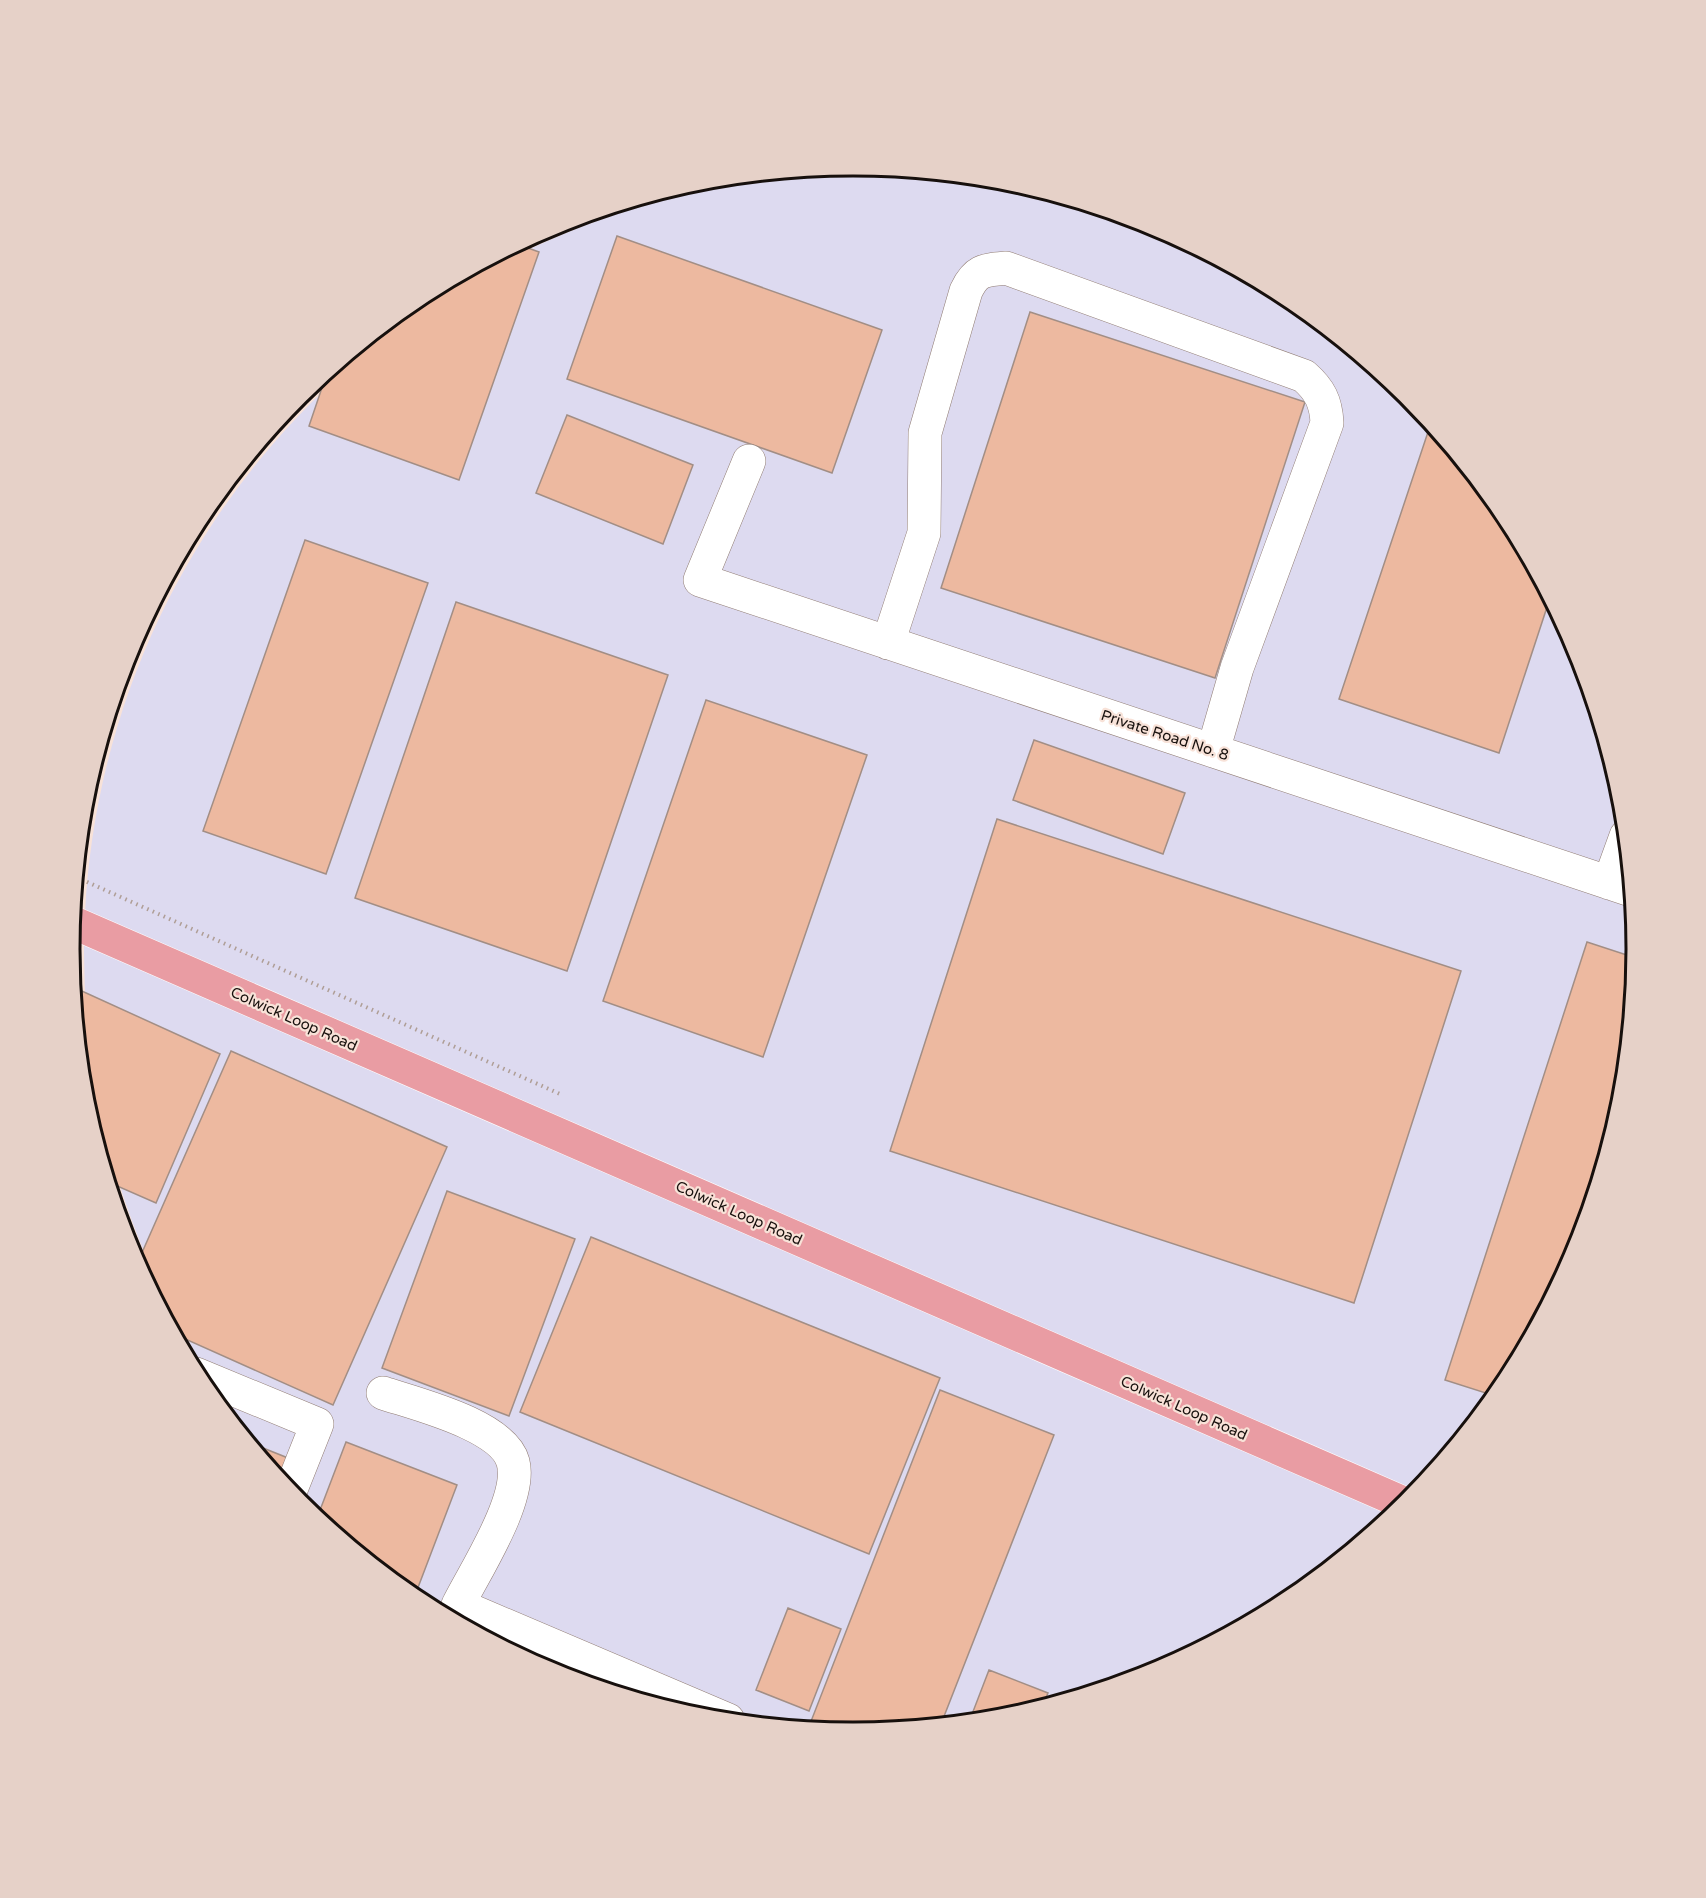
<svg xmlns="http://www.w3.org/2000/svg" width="1706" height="1898" font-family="'Varela Round',sans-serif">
<rect width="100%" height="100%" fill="#f8e2d8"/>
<path fill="#dddaf0" d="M84 952a777 777 0 1 1 1554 0a777 777 0 1 1-1554 0Z"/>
<path fill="#edb9a0" stroke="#a28e85" stroke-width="1.5" d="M 617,236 L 882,330 L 832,473 L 567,379 Z
M 517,244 L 539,252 L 459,480 L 309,426 L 328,370 L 418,297 Z
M 1030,312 L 1305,402 L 1215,678 L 941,588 Z
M 567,415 L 693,465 L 663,544 L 536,493 Z
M 1431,423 L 1505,514 L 1550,598 L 1499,753 L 1339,699 Z
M 305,540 L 428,583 L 326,874 L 203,831 Z
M 456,602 L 668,675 L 567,971 L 355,898 Z
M 136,634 L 142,637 L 131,662 L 125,660 Z
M 125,660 L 131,662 L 121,687 L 117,686 Z
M 706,700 L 867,755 L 763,1057 L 603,1001 Z
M 1034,740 L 1185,793 L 1163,854 L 1013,800 Z
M 997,819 L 1461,971 L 1354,1303 L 890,1151 Z
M 1587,942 L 1636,958 L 1622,1102 L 1577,1249 L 1505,1385 L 1495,1396 L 1445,1380 Z
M 73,987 L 220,1054 L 156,1203 L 108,1182 L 84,1102 Z
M 231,1051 L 447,1147 L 333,1405 L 174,1334 L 137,1264 Z
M 447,1191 L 575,1239 L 509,1416 L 382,1368 Z
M 591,1237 L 940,1378 L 869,1554 L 520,1412 Z
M 940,1390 L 1054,1435 L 941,1724 L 853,1733 L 808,1729 Z
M 248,1442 L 288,1458 L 279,1480 Z
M 346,1442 L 457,1485 L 414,1598 L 317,1518 Z
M 788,1608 L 841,1629 L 809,1711 L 756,1690 Z
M 989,1670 L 1048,1693 L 1042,1707 L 1006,1718 L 969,1722 Z"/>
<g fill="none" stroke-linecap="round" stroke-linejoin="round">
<defs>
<path id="minor" d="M 749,461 L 700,580 L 1631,890
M 888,643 L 924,533 L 925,433 L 966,291 C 976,270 984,270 1006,268 L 1304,376 C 1320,390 1326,402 1327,423 L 1237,668 L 1213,751
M 1609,883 L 1626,836
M 196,1374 L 317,1424 L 290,1492
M 383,1393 C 416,1404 503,1425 513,1462 C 523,1498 475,1571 458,1605
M 453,1620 L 458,1605 L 728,1720"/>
<path id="major" d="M 72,922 L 1406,1504"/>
</defs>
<use href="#minor" stroke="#917d74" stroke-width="34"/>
<use href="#major" stroke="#fff" stroke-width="34"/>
<path stroke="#af9e96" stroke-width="4" stroke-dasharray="1.5 4.5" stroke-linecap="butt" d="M 76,877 L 560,1094"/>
<use href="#minor" stroke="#fff" stroke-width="33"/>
<use href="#major" stroke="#e99ca3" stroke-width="33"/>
</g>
<g text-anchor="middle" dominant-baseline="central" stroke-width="4.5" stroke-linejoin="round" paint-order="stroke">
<g font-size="15" fill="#17100d" stroke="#f8e2d8">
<text transform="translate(1165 735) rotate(18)">Private Road No. 8</text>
<text transform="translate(294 1019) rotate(24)">Colwick Loop Road</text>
<text transform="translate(739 1213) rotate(24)">Colwick Loop Road</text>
<text transform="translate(1184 1408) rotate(24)">Colwick Loop Road</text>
</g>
</g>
<path d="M0 0H1706V1898H0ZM80 949a773 773 0 1 1 1546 0a773 773 0 1 1-1546 0Z" fill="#e6d1c8" fill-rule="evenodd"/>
<path fill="none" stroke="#17100d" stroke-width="3" d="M80 949a773 773 0 1 1 1546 0a773 773 0 1 1-1546 0Z"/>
</svg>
